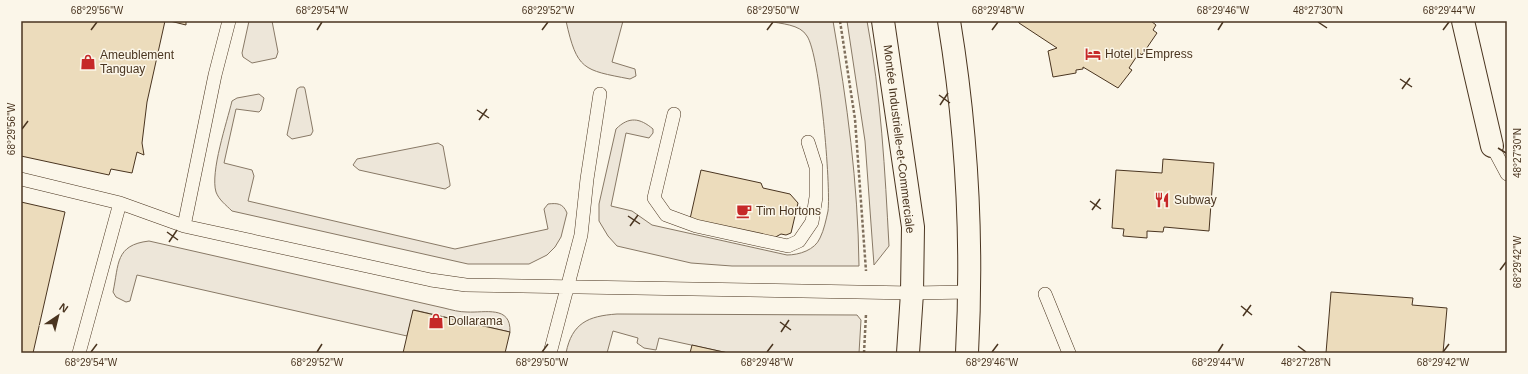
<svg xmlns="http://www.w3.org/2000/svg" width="1528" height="374" font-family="Arial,sans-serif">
<rect width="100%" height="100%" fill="#fbf6e9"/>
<path fill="#ede6d9" stroke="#887966" d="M 249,21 L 272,21 L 278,52 L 276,58 L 252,63 L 243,57 L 242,53 Z
M 566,21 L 623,21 L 612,62 L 635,69 L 636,76 L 630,79 C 583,70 577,70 566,21 Z
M 768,21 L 833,21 C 847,102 858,183 859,266 L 732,266 L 691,263 L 617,246 L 608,236 L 599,221 L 599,204 L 616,129 C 629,116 640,118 653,129 L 653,133 L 649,138 L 626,133 L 611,206 L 632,211 L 652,225 L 787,255 C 799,255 815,250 820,238 C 824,230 826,220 828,211 C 831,186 820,55 807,36 C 800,24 781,24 768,21 Z
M 847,21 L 867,21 C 881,95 885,171 889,246 L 874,265 L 865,141 Z
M 300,87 L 304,87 L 305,89 L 313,131 L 311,135 L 292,139 L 287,135 L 297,89 Z
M 259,94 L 264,98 L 261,110 L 259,112 L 236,109 L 224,163 L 252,170 L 254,176 L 248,201 L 455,249 L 548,229 L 544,209 L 548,204 C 557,203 563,203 567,213 L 561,237 L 555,247 L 547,255 L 529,264 L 468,264 L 232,211 C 226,205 219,200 216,192 C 210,172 227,122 232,101 L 237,98 Z
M 438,143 L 443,146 L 450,184 L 450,186 L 445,189 L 359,170 L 353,165 L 357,159 Z
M 149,241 L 444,308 C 452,310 459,312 467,312 C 485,313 511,305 510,332 L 414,310 L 407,336 L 137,275 L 131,297 L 130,301 L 126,302 L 116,297 L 113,292 C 119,264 115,245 149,241 Z
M 617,314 L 857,315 L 861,320 L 859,353 L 728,353 L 659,338 L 656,350 L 644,348 L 637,343 L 638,338 L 613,331 L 607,353 L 566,353 C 572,323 588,316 617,314 Z"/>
<path fill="#ecdcbc" stroke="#4a3520" d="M 21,21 L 165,21 L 147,102 L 142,143 L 144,155 L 137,152 L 132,173 L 111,169 L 109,175 L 21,156 Z
M 170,21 L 186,21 L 186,25 Z
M 1018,21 L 1151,21 L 1156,25 L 1153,30 L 1157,33 L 1142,55 L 1139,53 L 1129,68 L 1132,70 L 1118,88 L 1083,67 L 1083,69 L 1076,70 L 1076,73 L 1053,77 L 1048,51 L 1057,48 L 1019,23 Z
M 1163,159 L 1214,163 L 1209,231 L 1164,227 L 1163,232 L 1147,231 L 1147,238 L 1123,236 L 1124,229 L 1112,228 L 1116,170 L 1162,173 Z
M 701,170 L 761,183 L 763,188 L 790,194 L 798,203 L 791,233 L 786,235 L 781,234 L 772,239 L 690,219 Z
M 21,202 L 65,212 L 33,353 L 21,353 Z
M 1331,292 L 1413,298 L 1412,305 L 1447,308 L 1443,353 L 1326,353 Z
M 413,310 L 510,332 L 505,353 L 403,353 Z
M 692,345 L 728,353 L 690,353 Z"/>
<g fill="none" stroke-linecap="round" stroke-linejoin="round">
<defs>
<path id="service" d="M 674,114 L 654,198 L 666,215 L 696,226 L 788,246 L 799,241 L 812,222 L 816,197 L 816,167 L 808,142
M 1492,146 L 1507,174
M 21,179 L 120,203 L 184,226 L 431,280 L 466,285 L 912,293 L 970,292
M 184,226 L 215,75 L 229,21
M 1045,294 L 1069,353
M 79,353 L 120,203
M 550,353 L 581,235 L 587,179 L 600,94"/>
<path id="minor" d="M 1463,21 L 1492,146"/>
<path id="secondary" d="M 883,21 L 913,227 L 912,293 L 908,353
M 949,21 C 967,131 973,242 967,353"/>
</defs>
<use href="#service" stroke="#4a3520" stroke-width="14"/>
<use href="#minor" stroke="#4a3520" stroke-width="24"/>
<use href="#secondary" stroke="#4a3520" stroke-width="24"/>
<path stroke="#7f6f5c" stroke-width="2.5" stroke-dasharray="3 2" stroke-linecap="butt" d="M 840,21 L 855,119 L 866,271
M 864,353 L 866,314"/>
<use href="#service" stroke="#fbf6e9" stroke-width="13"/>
<use href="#minor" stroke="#fbf6e9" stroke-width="22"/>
<use href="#secondary" stroke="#fbf6e9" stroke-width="22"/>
</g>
<path fill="none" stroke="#4a3520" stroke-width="1.5" d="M 1318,22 L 1327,28M 91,30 L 97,22M 317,30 L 322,22M 542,30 L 548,22M 767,30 L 773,22M 992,30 L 998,22M 1218,30 L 1223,22M 1443,30 L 1449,22M 1400,79 L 1412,87M 1402,89 L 1410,78M 939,95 L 950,103M 940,105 L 948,93M 477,110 L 489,118M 479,120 L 487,109M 22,129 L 28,121M 1498,148 L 1506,153M 1090,201 L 1101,209M 1092,210 L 1100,199M 628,216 L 640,224M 630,226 L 638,215M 167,232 L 178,240M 169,242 L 177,230M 1500,270 L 1506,262M 1241,306 L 1252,315M 1243,316 L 1251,305M 780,322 L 791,330M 781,332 L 789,320M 1298,346 L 1306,352M 91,352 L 97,344M 317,352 L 322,344M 542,352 L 548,344M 767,352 L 773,344M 992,352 L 998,344M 1218,352 L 1223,344M 1443,352 L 1449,344"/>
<defs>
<symbol id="hotel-bare" viewBox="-9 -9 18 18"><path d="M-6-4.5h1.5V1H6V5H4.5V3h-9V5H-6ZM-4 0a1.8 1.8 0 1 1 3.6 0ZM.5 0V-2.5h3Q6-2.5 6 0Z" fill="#c62828" stroke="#fbf6e9" stroke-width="2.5" paint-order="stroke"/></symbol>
<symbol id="shop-bare" viewBox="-9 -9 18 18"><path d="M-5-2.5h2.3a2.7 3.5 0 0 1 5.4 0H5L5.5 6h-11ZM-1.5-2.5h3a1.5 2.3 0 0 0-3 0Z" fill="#c62828" stroke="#fbf6e9" stroke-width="2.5" paint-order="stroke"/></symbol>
<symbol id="restaurant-bare" viewBox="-9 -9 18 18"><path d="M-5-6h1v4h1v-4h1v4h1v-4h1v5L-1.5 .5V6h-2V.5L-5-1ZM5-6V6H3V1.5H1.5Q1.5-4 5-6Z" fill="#c62828" stroke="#fbf6e9" stroke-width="2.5" paint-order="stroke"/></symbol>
<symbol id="cafe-bare" viewBox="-9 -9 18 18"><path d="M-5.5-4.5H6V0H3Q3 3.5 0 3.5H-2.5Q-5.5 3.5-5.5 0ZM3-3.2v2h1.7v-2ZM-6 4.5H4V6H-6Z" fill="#c62828" stroke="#fbf6e9" stroke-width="2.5" paint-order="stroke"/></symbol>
</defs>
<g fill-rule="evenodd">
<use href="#hotel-bare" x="1082" y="43" width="22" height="22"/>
<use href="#shop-bare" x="77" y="51" width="22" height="22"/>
<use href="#restaurant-bare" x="1151" y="189" width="22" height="22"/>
<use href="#cafe-bare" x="733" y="200" width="22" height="22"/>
<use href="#shop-bare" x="425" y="310" width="22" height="22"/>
</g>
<g text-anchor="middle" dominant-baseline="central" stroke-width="3" stroke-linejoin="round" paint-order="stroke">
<g font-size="12" fill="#4a3520" stroke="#fbf6e9" text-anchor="start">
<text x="1105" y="54">Hotel L'Empress</text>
<text x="100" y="55">Ameublement<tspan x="100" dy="14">Tanguay</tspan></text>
<text x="1174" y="200">Subway</text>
<text x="756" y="211">Tim Hortons</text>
<text x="448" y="321">Dollarama</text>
</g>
<g font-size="12" fill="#4a3520" stroke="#fbf6e9">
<text transform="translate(899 139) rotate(83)">Montée Industrielle-et-Commerciale</text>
</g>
</g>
<rect width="1528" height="374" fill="none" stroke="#fbf6e9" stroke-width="44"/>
<g transform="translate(58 316) rotate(35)" stroke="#fbf6e9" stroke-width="3" paint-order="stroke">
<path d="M0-3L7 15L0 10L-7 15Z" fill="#4a3520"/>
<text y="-6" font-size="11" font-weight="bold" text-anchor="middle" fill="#4a3520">N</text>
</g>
<rect x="22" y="22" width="1484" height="330" fill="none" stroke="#4a3520" stroke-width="1.5"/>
<g font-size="10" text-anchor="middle" fill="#4a3520">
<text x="97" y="14">68°29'56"W</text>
<text x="322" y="14">68°29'54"W</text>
<text x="548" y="14">68°29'52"W</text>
<text x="773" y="14">68°29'50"W</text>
<text x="998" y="14">68°29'48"W</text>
<text x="1223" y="14">68°29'46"W</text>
<text x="1318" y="14">48°27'30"N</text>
<text x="1449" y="14">68°29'44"W</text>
<text transform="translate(11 129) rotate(-90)" y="4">68°29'56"W</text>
<text transform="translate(1517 153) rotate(-90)" y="4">48°27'30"N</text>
<text transform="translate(1517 262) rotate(-90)" y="4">68°29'42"W</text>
<text x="91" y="366">68°29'54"W</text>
<text x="317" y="366">68°29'52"W</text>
<text x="542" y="366">68°29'50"W</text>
<text x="767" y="366">68°29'48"W</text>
<text x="992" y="366">68°29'46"W</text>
<text x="1218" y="366">68°29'44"W</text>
<text x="1306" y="366">48°27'28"N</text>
<text x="1443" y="366">68°29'42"W</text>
</g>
</svg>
